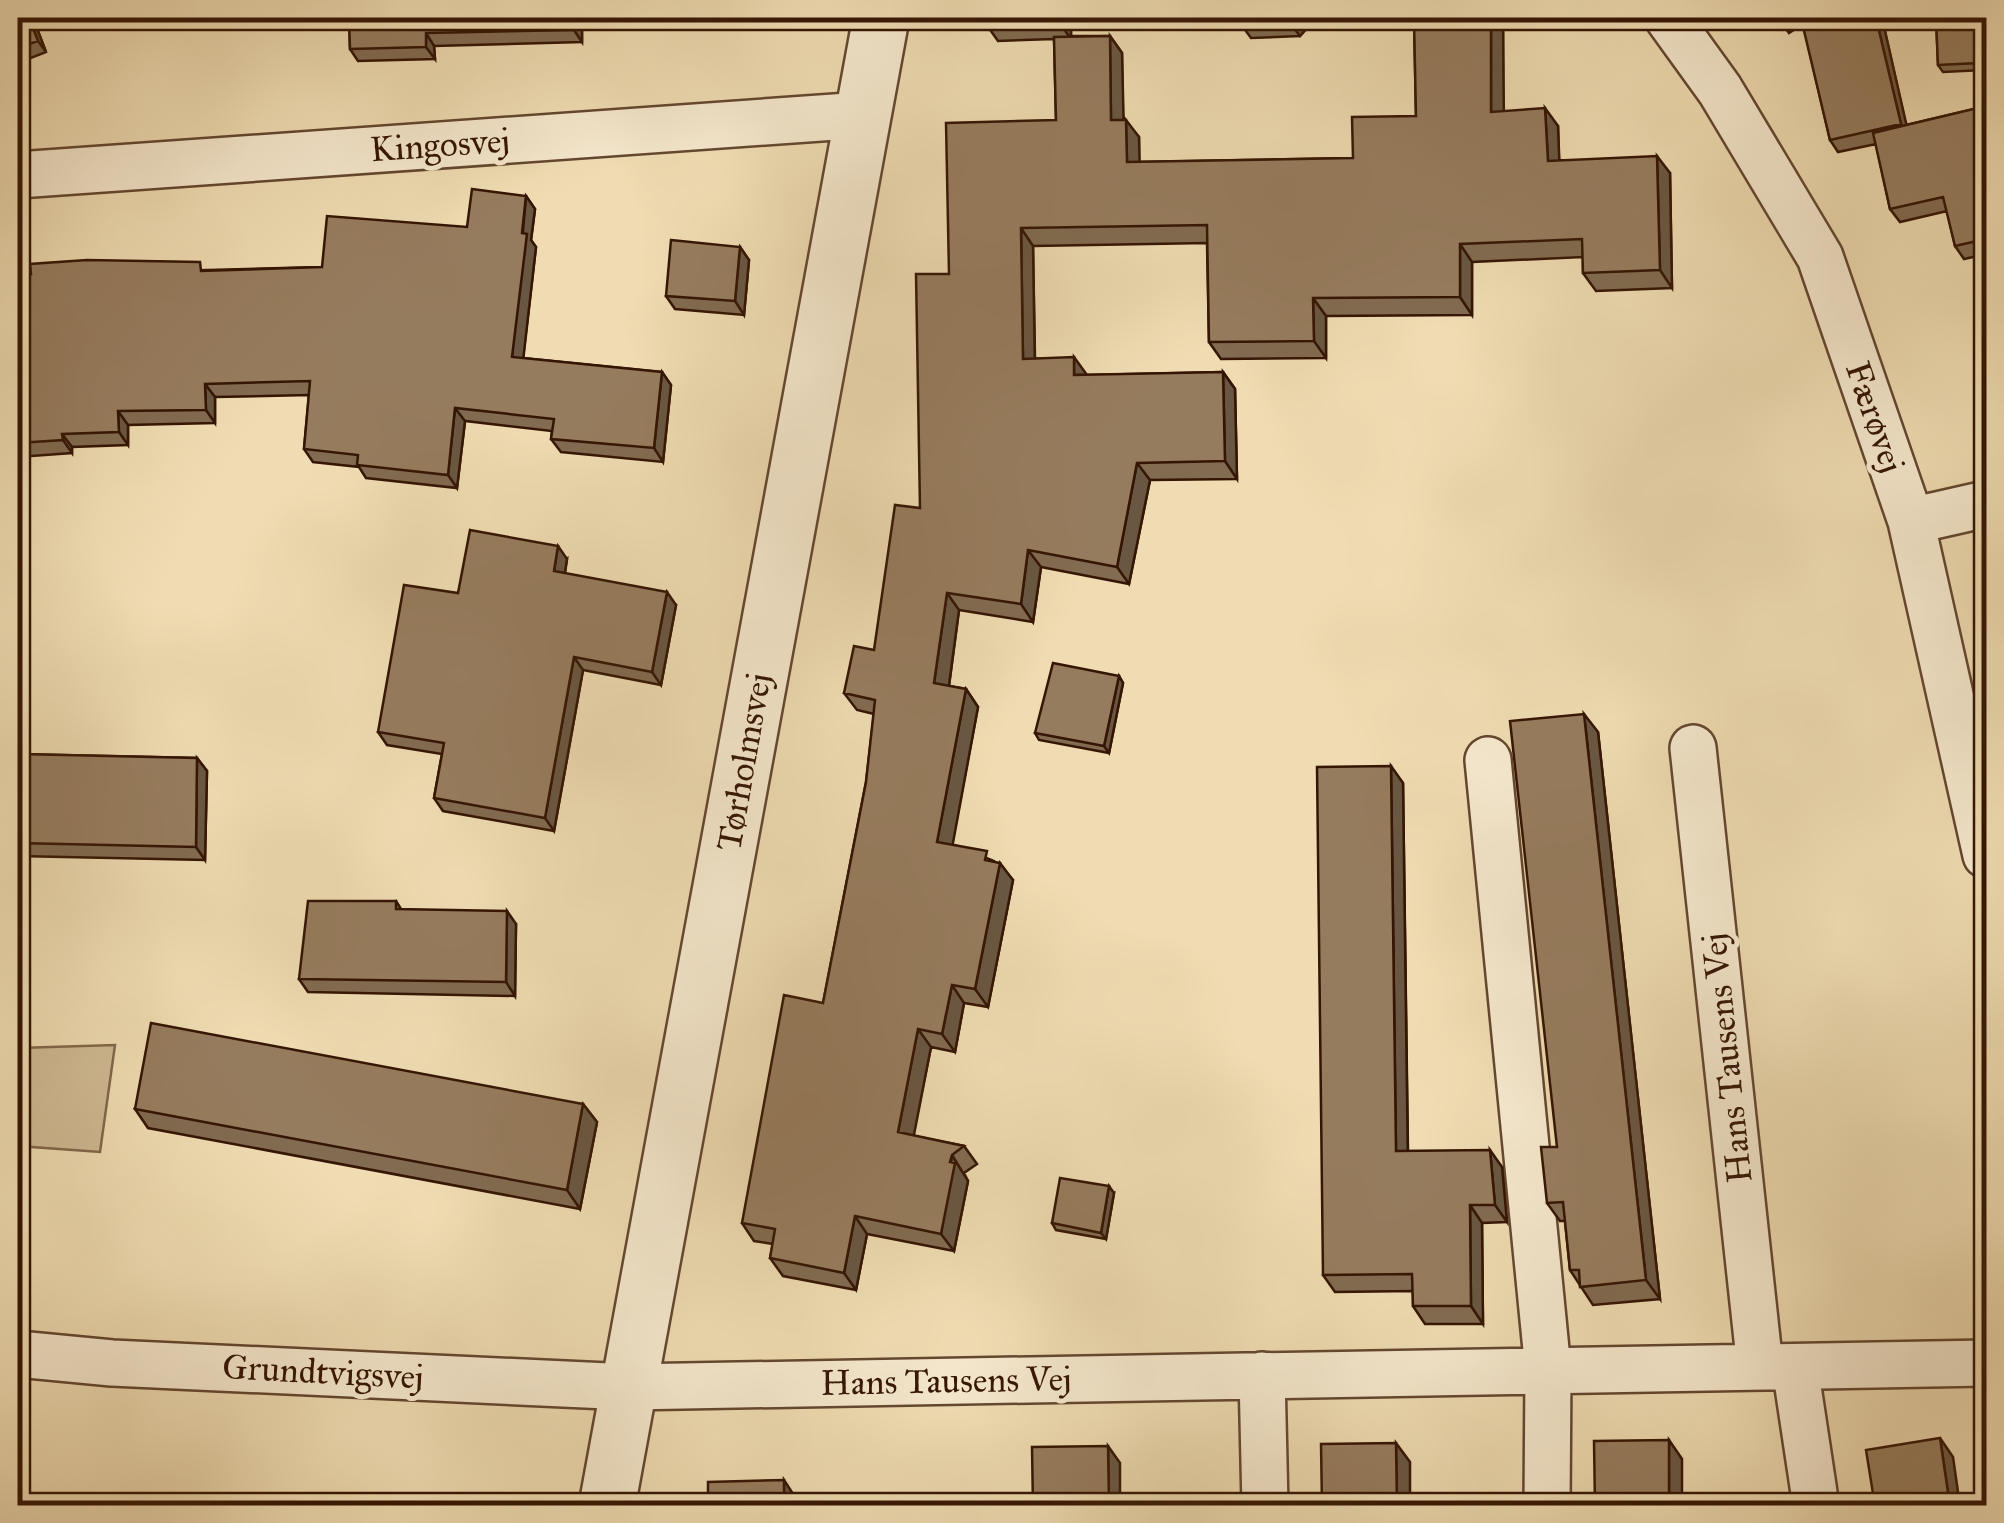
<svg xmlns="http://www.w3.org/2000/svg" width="2004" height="1523" font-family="'IM FELL Great Primer',serif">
<rect width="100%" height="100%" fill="#efdcb2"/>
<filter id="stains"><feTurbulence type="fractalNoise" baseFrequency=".002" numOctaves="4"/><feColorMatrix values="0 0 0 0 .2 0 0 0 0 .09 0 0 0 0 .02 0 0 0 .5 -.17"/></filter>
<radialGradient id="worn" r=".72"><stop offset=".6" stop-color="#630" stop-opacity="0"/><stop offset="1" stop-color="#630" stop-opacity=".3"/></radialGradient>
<path fill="#cfba94" stroke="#82684c" stroke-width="2.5" d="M 115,1045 L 100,1152 L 18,1146 L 18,1048 Z"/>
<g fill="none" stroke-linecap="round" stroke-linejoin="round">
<defs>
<path id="minor" d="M 1668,18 L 1720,90 L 1820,257 L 1911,521 L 1986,855
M 18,175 L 863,115
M 1911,521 L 1986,504
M 1693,748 L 1760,1367
M 1488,760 L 1548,1370 L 1547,1506
M 18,1354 L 112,1363 L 629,1387 L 1986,1363
M 1795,1367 L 1816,1506
M 1262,1375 L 1265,1506"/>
<path id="tertiary" d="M 607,1506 L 881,18"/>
</defs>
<use href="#minor" stroke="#644730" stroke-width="50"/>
<use href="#tertiary" stroke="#644730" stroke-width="60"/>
<use href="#minor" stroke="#f5e8cd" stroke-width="45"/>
<use href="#tertiary" stroke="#f5e8cd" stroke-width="55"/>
</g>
<path fill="#816b51" stroke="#351504" stroke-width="2.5" d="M 18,18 L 33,18 L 46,52 L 18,63 Z
M 349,18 L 582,18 L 582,42 L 434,46 L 435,59 L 358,61 L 350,49 Z
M 986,18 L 1071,18 L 1071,36 L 1110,36 L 1122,53 L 1123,120 L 1139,137 L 1139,162 L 1353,158 L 1416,116 L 1414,20 L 1308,27 L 1300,36 L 1251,38 L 1238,20 L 1238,18 L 1503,18 L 1503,111 L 1558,126 L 1559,160 L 1670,173 L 1672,288 L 1596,291 L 1583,273 L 1583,257 L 1472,262 L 1472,315 L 1326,316 L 1326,358 L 1221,359 L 1209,342 L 1207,243 L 1033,246 L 1035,358 L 1087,375 L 1223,372 L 1235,389 L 1237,479 L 1150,480 L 1129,584 L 1041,567 L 1033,622 L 959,610 L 949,686 L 966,689 L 978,707 L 952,844 L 994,861 L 1013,880 L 988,1007 L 964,1003 L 955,1052 L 931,1047 L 913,1136 L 964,1146 L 977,1164 L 964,1173 L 968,1181 L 954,1251 L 867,1234 L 856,1290 L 783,1276 L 770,1258 L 773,1244 L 754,1241 L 742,1223 L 823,1003 L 866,782 L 874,714 L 857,710 L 844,693 L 874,650 L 920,508 L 949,274 L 1056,120 L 1054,39 L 998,41 L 986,24 Z
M 1778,18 L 1882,18 L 1906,125 L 1986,106 L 1986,254 L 1964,259 L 1955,246 L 1947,211 L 1900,222 L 1890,209 L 1876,144 L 1838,152 L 1830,140 L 1803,24 L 1789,33 Z
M 1936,18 L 1982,18 L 1983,70 L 1943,72 L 1938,65 Z
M 526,196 L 535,209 L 531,240 L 536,247 L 523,358 L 662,372 L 671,385 L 663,462 L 561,452 L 551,439 L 552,431 L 465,421 L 457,488 L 366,478 L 359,467 L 313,462 L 304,449 L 309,395 L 215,397 L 215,423 L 128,425 L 128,445 L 72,447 L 72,453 L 18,457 L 18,275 L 322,267 L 467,227 Z
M 740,247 L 749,260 L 744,315 L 675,309 L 666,296 Z
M 567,559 L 565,573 L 676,605 L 661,685 L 583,670 L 554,831 L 443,811 L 434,798 L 442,754 L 387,745 L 378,732 Z
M 1119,676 L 1123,683 L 1109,753 L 1039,740 L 1035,733 Z
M 1598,732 L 1660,1299 L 1593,1305 L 1570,1270 L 1565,1221 L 1560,1221 L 1547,1203 L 1557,1147 Z
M 18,754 L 197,758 L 207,771 L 205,860 L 18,856 Z
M 1403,783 L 1408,1151 L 1502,1167 L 1507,1222 L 1482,1223 L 1483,1324 L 1425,1324 L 1413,1306 L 1413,1291 L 1335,1292 L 1323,1275 Z
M 396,901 L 401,909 L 516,924 L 515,996 L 308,992 L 299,979 Z
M 583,1104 L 597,1122 L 580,1209 L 148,1128 L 135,1109 Z
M 1114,1193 L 1106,1239 L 1056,1230 L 1052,1223 Z"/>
<path fill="#695742" stroke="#351504" stroke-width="2.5" d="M 29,18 L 33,18 L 46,52 L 38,41 Z
M 574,18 L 582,18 L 582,42 L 574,30 Z
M 1059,18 L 1071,18 L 1071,39 L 1059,22 Z
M 1288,18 L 1301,18 L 1308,27 L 1300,36 L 1287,19 Z
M 1491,18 L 1503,18 L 1504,130 L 1491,112 Z
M 1876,18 L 1882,18 L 1909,136 L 1901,124 Z
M 1977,18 L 1982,18 L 1983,70 L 1979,63 Z
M 426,33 L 434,46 L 435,59 L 426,47 Z
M 1110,36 L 1122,53 L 1124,137 L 1111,120 Z
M 1545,108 L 1558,126 L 1560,178 L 1548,161 Z
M 1126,120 L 1139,137 L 1140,180 L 1127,162 Z
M 1657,156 L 1670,173 L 1672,288 L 1660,270 Z
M 526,196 L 535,209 L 531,240 L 536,247 L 522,370 L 512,357 Z
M 1021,228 L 1033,246 L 1035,376 L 1023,359 Z
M 1460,244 L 1472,262 L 1472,315 L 1460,297 Z
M 740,247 L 749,260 L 744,315 L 735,301 Z
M 1313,298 L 1326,316 L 1326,358 L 1314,341 Z
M 1074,357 L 1087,375 L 1074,375 Z
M 662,372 L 671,385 L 663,462 L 654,448 Z
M 1223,372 L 1235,389 L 1237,479 L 1225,461 Z
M 205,384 L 215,397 L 215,423 L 206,410 Z
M 455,408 L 465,421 L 457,488 L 448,475 Z
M 118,411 L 128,425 L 128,445 L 119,432 Z
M 62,434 L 72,447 L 72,453 L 63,440 Z
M 1137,463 L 1150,480 L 1129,584 L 1117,567 Z
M 558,546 L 567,559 L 563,584 L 554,571 Z
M 1028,550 L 1041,567 L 1033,622 L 1021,604 Z
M 667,592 L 676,605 L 661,685 L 652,672 Z
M 947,593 L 959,610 L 947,700 L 934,683 Z
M 574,657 L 583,670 L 554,831 L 545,818 Z
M 1119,676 L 1123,683 L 1109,753 L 1104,746 Z
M 966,689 L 978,707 L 950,859 L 937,842 Z
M 1584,714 L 1598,732 L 1660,1299 L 1646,1280 Z
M 197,758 L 207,771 L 205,860 L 196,847 Z
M 1391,766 L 1403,783 L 1408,1169 L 1396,1151 Z
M 1000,863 L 1013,880 L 988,1007 L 975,989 Z
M 507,911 L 516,924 L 515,996 L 506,982 Z
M 952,985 L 964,1003 L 955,1052 L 942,1034 Z
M 918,1029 L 931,1047 L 911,1150 L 898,1132 Z
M 583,1104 L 597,1122 L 580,1209 L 567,1190 Z
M 1490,1150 L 1502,1167 L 1507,1222 L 1495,1205 Z
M 952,1155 L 968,1181 L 954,1251 L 941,1234 Z
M 1109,1186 L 1114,1193 L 1106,1239 L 1101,1233 Z
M 1470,1205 L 1482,1223 L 1483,1324 L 1471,1306 Z
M 855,1216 L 867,1234 L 856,1290 L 844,1273 Z
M 1940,1438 L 1953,1457 L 1960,1506 L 1950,1506 Z
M 1669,1440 L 1682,1459 L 1682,1506 L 1669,1506 Z
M 1396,1443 L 1410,1462 L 1410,1506 L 1397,1506 Z
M 1108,1446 L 1120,1463 L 1120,1506 L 1109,1506 Z
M 784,1480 L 795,1497 L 796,1506 L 784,1506 Z"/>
<path fill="#967c5e" stroke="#351504" stroke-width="2.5" d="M 18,18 L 29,18 L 38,41 L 18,48 Z
M 349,18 L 574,18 L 574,30 L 426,33 L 426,47 L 350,49 Z
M 986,18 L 1059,18 L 1059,22 L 986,24 Z
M 1238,18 L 1288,18 L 1238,20 Z
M 1414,18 L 1491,18 L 1491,112 L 1545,108 L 1548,161 L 1657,156 L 1660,270 L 1583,273 L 1582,239 L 1460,244 L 1460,297 L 1313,298 L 1314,341 L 1209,342 L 1207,225 L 1021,228 L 1023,359 L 1074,357 L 1074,375 L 1223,372 L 1225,461 L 1137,463 L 1117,567 L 1028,550 L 1021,604 L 947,593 L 934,683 L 966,689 L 937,842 L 987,851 L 985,860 L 1000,863 L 975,989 L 952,985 L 942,1034 L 918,1029 L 898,1132 L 964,1146 L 952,1155 L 950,1162 L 955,1163 L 941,1234 L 855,1216 L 844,1273 L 770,1258 L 775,1229 L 742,1223 L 784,995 L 823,1003 L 866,782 L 875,700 L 844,693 L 854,646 L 874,650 L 895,505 L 920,508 L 916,274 L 949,274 L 946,123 L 1056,120 L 1054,37 L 1110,36 L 1111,120 L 1126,120 L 1127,162 L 1353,158 L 1352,117 L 1416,116 Z
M 1801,18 L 1876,18 L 1901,124 L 1830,140 Z
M 1936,18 L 1977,18 L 1979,63 L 1938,65 Z
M 1986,106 L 1986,239 L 1955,246 L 1943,197 L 1890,209 L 1873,133 Z
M 472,189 L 526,196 L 522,233 L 527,234 L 512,357 L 662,372 L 654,448 L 551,439 L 554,419 L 455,408 L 448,475 L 357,465 L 358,455 L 304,449 L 310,381 L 205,384 L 206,410 L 118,411 L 119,432 L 62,434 L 63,440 L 18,443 L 18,275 L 31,274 L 30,264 L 87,260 L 200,262 L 201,271 L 322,267 L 327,216 L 467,227 Z
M 671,240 L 740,247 L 735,301 L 666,296 Z
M 470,530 L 558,546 L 554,571 L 667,592 L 652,672 L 574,657 L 545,818 L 434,798 L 444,743 L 378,732 L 404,585 L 458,593 Z
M 1053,663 L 1119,676 L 1104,746 L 1035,733 Z
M 1584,714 L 1646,1280 L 1580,1287 L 1579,1270 L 1570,1270 L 1563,1202 L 1547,1203 L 1541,1147 L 1557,1147 L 1510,721 Z
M 18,754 L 197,758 L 196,847 L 18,843 Z
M 1391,766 L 1396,1151 L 1490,1150 L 1495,1205 L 1470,1205 L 1471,1306 L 1413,1306 L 1412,1274 L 1323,1275 L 1317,767 Z
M 308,901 L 396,901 L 396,909 L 507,911 L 506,982 L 299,979 Z
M 151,1023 L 583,1104 L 567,1190 L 135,1109 Z
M 1060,1178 L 1109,1186 L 1101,1233 L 1052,1223 Z
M 1940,1438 L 1950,1506 L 1875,1506 L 1866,1450 Z
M 1669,1440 L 1669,1506 L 1595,1506 L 1594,1441 Z
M 1396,1443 L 1397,1506 L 1322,1506 L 1321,1444 Z
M 1108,1446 L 1109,1506 L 1033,1506 L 1032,1447 Z
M 784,1480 L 784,1506 L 708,1506 L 708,1482 Z"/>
<g text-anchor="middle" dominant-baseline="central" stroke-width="10" stroke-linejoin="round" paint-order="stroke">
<g font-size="35" fill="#351504" stroke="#f5e8cd">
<text transform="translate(440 145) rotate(-4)">Kingosvej</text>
<text transform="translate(1875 417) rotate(71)">Færøvej</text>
<text transform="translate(744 762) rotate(-80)">Tørholmsvej</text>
<text transform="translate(1727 1058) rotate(-96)">Hans Tausens Vej</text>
<text transform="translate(323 1372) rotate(3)">Grundtvigsvej</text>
<text transform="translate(946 1381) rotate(-1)">Hans Tausens Vej</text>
</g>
</g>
<rect width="2004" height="1523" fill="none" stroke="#efdcb2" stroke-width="60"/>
<rect x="20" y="20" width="1964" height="1483" fill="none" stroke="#351504" stroke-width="5"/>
<rect x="30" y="30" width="1944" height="1463" fill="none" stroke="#351504" stroke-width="2.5"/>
<rect width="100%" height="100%" filter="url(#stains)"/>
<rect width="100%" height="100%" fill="url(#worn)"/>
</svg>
